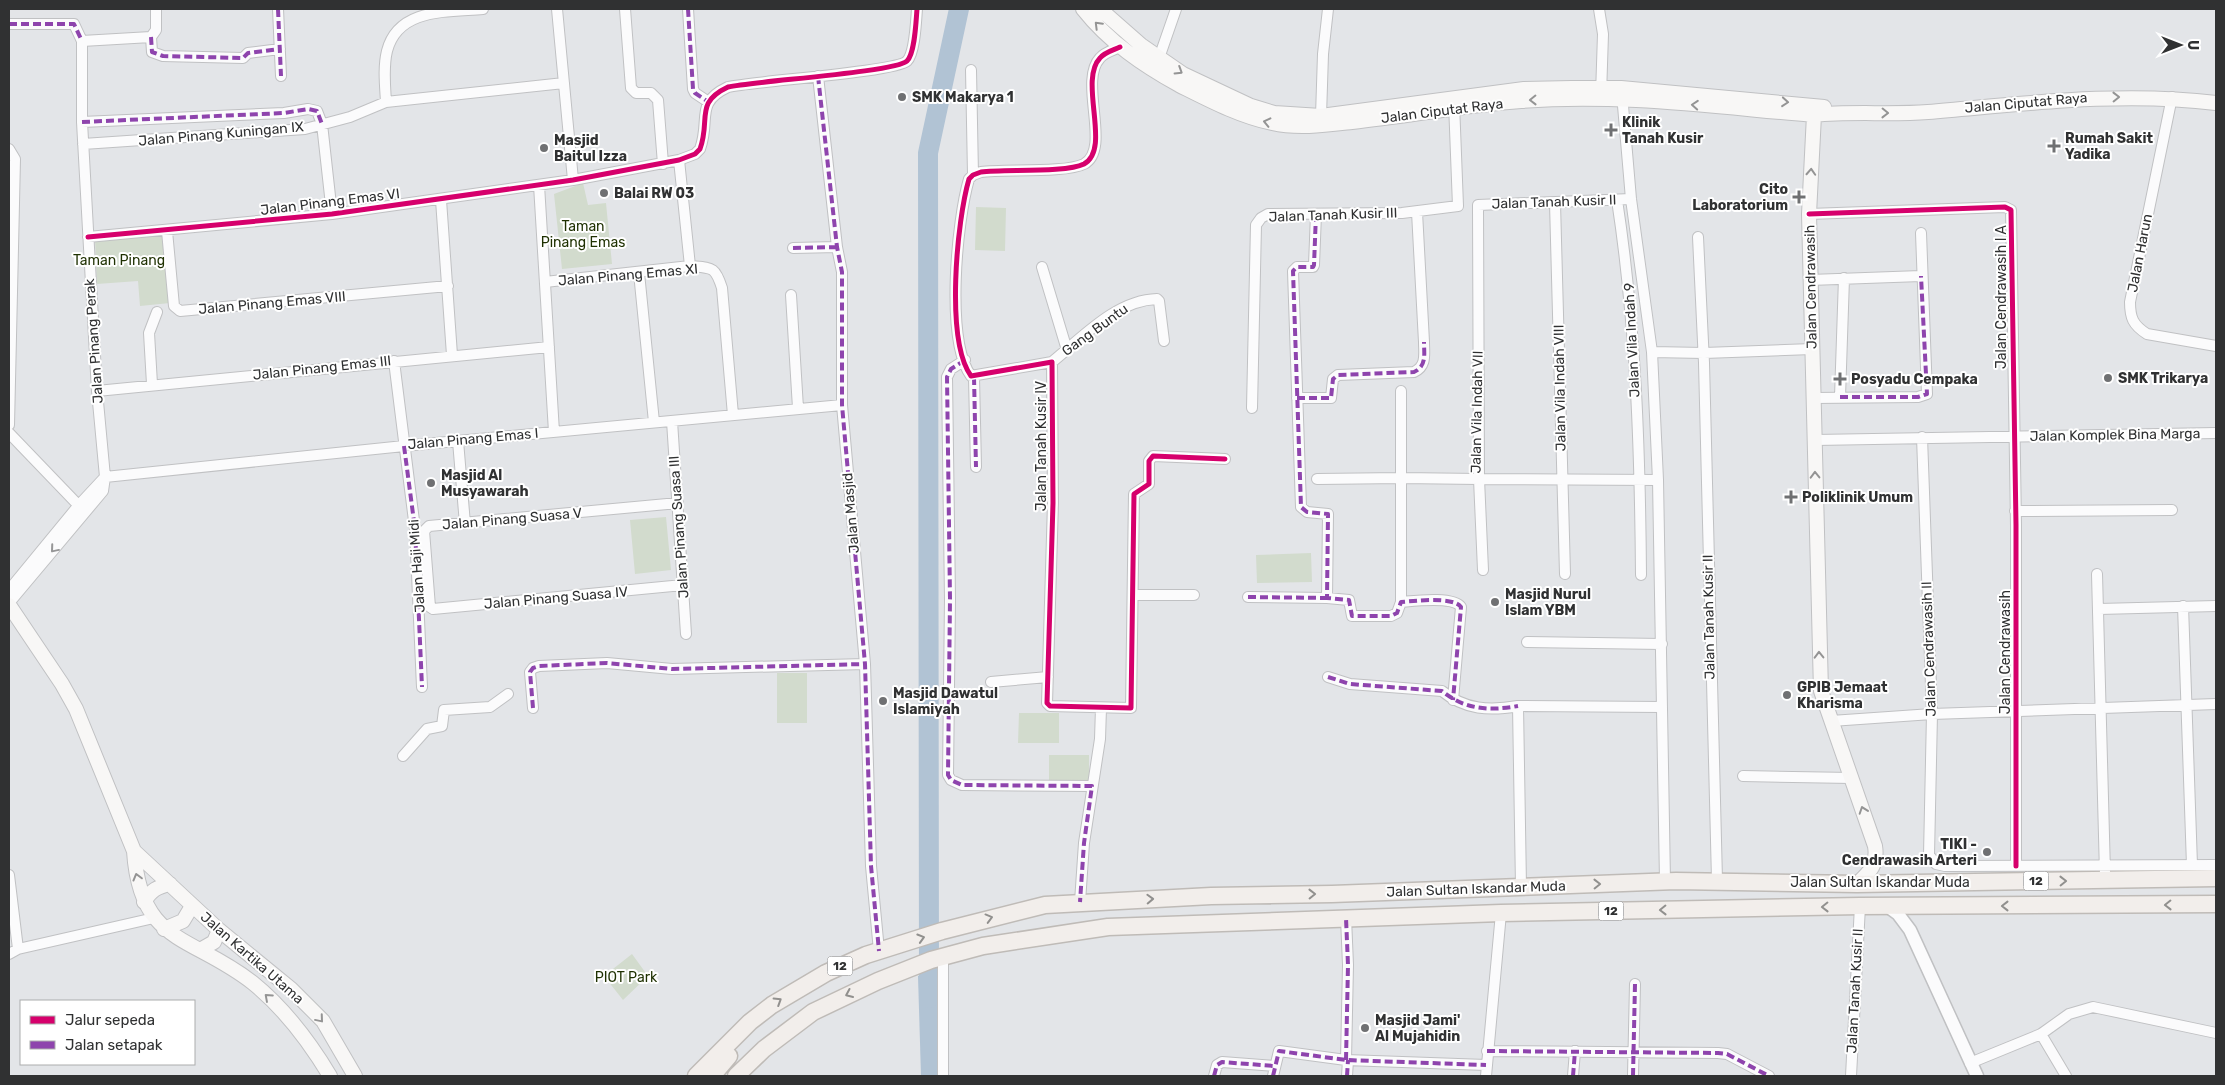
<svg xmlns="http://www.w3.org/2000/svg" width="2225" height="1085" font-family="Rubik,sans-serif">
<rect width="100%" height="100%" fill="#e3e5e8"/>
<path fill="#d2dbcd" d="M 583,183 L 588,205 L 606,203 L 612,264 L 562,269 L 554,194 Z
M 976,207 L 1006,208 L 1005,251 L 975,250 Z
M 164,234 L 170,303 L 140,306 L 138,281 L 97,284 L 95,239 Z
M 666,517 L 671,570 L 635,574 L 630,520 Z
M 1311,553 L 1312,582 L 1257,583 L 1256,555 Z
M 777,673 L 807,673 L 807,723 L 777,723 Z
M 1019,713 L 1059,713 L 1059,743 L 1018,743 Z
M 1049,755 L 1089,755 L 1089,784 L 1049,784 Z
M 632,954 L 648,976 L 623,1000 L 604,976 Z"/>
<path fill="#b1c3d4" d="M 937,968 L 938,1076 L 921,1076 L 918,976 Z"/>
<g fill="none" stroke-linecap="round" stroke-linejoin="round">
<path stroke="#b1c3d4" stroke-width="20" d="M 929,998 L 928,153 L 959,9"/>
<defs>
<path id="minor" d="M 278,9 L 281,76
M 557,9 L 573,180
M 625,9 L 631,88 L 636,93 L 651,93 L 658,100 L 663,164
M 688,9 L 693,89 L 695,93 L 707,101
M 1599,9 L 1603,34 L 1601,95
M 9,24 L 74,24 L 82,41 L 82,122 L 97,391 L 105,477 L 103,491 L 9,603
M 151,37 L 152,52 L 163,56 L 243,58 L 248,53 L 280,49
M 82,41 L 151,37 L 156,30 L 156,9
M 1120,47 C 1114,50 1105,52 1100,58 C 1078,81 1112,149 1084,164 C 1066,173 1005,169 981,172 L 973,175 L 969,179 C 957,220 945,340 971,376 L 1052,362 L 1053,503 L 1047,703 L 1050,706 L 1131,708 L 1134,494 L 1149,484 L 1149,461 L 1153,456 L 1225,459
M 1159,58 L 1176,9
M 971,70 L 973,175
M 818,76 L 837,247 L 842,272 L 842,405 L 865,664 L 871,866 L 879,951
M 1622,94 L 1631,199 L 1652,352 L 1658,480 L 1665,881
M 2172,97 L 2130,302 C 2130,318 2133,325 2147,334 L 2216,346
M 386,102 C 385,85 383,67 387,51 C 398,8 447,12 483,9
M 1321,116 L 1323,54 L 1328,9
M 82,122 L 284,113 L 308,109 L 317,111 L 322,124 L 332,214
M 83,144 L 305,129 L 350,117 L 386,102 L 564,83
M 9,149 L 15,159 L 9,425
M 679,160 L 690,266
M 539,185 L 554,432
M 441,200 L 452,355
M 1617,200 C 1636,324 1640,450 1641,575
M 1555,203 L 1565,574
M 1316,214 L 1314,265 L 1313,267 L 1297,267 L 1293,271 L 1301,507 L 1307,512 L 1328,514 L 1327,598 L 1349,600 L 1352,616 L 1391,616 L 1397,613 L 1401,602 C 1414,601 1453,596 1461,607 L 1453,700
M 1809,214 L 2005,207 L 2011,210 L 2016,525 L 2016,866
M 167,231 L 174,306 L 180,311 L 448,286
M 88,237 L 332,214 L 573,180 L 679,160 L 695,154 L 700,149 C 711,119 694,103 728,87 C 755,81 896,72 907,61 C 915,53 916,21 917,9
M 1698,237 L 1704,363 L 1717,880
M 793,248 L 837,247
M 1042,267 L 1067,350
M 639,273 L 654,422
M 1810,280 L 1921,276
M 545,282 L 690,266 C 712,268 715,266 722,288 L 733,415
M 791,295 L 798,408
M 1652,352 L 1704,353 L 1812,349
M 965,360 L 951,369 L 947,377 L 950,599 L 948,775 L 951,780 L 962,785 L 1092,786
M 394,361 L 415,529 L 422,687
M 1052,362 C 1082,338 1116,300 1157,299 L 1159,301 L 1164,341
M 974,377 L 976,467
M 152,384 L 149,333 L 157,312
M 97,391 L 549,347
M 1840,397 L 1844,278
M 1297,398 L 1331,398 L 1333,379 L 1338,375 L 1414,372 C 1427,366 1424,354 1424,342 L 1417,212
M 1814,398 L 1918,397 L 1927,394 L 1921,233
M 1252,408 L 1256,225 L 1261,218 L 1268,214 L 1402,213 L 1458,206 L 1454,103
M 672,421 L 686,634
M 9,433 L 82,509
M 1922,437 L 1932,714 L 1929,855 L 1936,864 L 1945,866 L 2216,865
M 1815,440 L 2216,433
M 458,441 L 465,524
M 105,477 L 404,446 L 842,405
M 1317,479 L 1401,478 L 1401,391
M 678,503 L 429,526 L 424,531 L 430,607 L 433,609 L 683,585
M 2015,511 L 2172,510
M 1483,570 L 1479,479 L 1658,480
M 2097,574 L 2105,873
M 9,590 L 78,506 L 105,477
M 1133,595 L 1194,595
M 1248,597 L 1327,598
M 1401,602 L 1401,478 L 1479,479 L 1478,205 L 1631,199
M 2183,606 L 2192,865
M 2099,609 L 2216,606
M 1527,642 L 1662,644
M 1328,677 L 1350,684 L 1442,691 C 1465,710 1490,711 1518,706
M 991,682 L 1048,677
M 533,708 L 530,672 L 533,668 L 539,666 L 607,663 L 672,669 L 865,664
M 1831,721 L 1932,714 L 2216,704
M 403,756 L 427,729 L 442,726 L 444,710 L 490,707 L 508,694
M 1743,776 L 1852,778
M 9,875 L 18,949
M 1521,886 L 1518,706 L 1662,707
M 1080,902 L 1084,843 L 1100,739 L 1101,708
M 9,954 L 18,949 L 154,918
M 943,957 L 943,1076
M 2041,1034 L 2066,1076
M 1487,1051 L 1718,1053 L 1727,1054 L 1769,1076
M 1346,1060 L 1348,965 L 1346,918
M 1970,1063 L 2041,1034 L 2069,1014 L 2093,1007 L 2216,1033
M 1214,1076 L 1217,1065 L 1222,1062 L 1274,1066
M 1273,1076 L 1279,1051 L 1346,1060 L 1486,1065
M 1347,1076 L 1348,1060
M 1486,1076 L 1501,913
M 1573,1076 L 1575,1051
M 1633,1076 L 1635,984
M 1851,1076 L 1860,906"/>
<path id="tertiary" d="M 1887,906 L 1898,914 L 1910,930 L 1977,1076"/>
<path id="secondary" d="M 1083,9 C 1109,42 1143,65 1179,85 C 1209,100 1239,116 1272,123 C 1298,129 1326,125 1352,122 C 1409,116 1464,105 1521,101 C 1618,93 1717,107 1814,115 C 1852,111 1890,115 1928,112 C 2024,104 2120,91 2216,103
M 1100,9 L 1141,45 L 1183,74 L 1251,106 L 1274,113 L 1321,116 L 1524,89 L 1572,88 L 1621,88 L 1824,107
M 1818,108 L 1814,115 L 1809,214 L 1821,691 L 1875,846 C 1878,864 1870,872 1857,884
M 9,605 L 62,684 L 76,709 L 134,851 C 140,945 192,935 253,983 C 285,1009 309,1041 330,1076
M 134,851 L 219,930 L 291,989 L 323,1021 L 355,1076
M 144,902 C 151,890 157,887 170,884
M 164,929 L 183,921 L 192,906
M 200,950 L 214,942 L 219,930"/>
<path id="trunk" d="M 696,1076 L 750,1022 L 772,1005 L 826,973 L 866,955 L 942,931 L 1045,905 L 1211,896 L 1332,894 L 1676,881 L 1857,884 L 2216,878
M 712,1076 L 729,1056
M 736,1076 L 764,1049 L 813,1012 L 878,981 L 931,960 L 983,946 L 1108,927 L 1501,913 L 1860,906 L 2216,904"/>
</defs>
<use href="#minor" stroke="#c0c1c3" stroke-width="12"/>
<use href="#tertiary" stroke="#c0c1c3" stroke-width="15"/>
<use href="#secondary" stroke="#c0c1c3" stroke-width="16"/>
<use href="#trunk" stroke="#bfbbb7" stroke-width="19"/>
<use href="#minor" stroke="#fbfbfc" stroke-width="10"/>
<use href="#tertiary" stroke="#fbfbfc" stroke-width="12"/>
<use href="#secondary" stroke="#f8f7f6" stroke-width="14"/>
<use href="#trunk" stroke="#f2eeeb" stroke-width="16"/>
<path stroke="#8e44ad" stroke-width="4" stroke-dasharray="8 4" stroke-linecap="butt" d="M 278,9 L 281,76
M 688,9 L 693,89 L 695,93 L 707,101
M 9,24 L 74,24 L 82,41
M 151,37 L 152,52 L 163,56 L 243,58 L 248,53 L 280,49
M 818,76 L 837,247 L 842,272 L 842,405 L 865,664 L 871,866 L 879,951
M 82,122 L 284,113 L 308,109 L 317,111 L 322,124
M 1316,214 L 1314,265 L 1313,267 L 1297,267 L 1293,271 L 1301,507 L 1307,512 L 1328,514 L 1327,598 L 1349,600 L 1352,616 L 1391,616 L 1397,613 L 1401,602 C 1414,601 1453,596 1461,607 L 1453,700
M 793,248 L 837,247
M 965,360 L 951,369 L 947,377 L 950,599 L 948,775 L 951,780 L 962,785 L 1092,786 L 1084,843 L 1080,902
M 974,377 L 976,467
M 1840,397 L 1918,397 L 1927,394 L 1921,276
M 1297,398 L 1331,398 L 1333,379 L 1338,375 L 1414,372 C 1427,366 1424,354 1424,342
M 404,446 L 415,529 L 422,687
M 1248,597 L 1327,598
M 1328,677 L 1350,684 L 1442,691 C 1465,710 1490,711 1518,706
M 533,708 L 530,672 L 533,668 L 539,666 L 607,663 L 672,669 L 865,664
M 1487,1051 L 1718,1053 L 1727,1054 L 1769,1076
M 1346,1060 L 1348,965 L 1346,918
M 1214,1076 L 1217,1065 L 1222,1062 L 1274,1066
M 1273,1076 L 1279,1051 L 1346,1060 L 1486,1065
M 1347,1076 L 1348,1060
M 1573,1076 L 1575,1051
M 1633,1076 L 1635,984"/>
<defs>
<path id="cycleway" d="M 1120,47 C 1114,50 1105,52 1100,58 C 1078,81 1112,149 1084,164 C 1066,173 1005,169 981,172 L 973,175 L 969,179 C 957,220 945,340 971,376 L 1052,362 L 1053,503 L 1047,703 L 1050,706 L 1131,708 L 1134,494 L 1149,484 L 1149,461 L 1153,456 L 1225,459
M 1809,214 L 2005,207 L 2011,210 L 2016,525 L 2016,866
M 88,237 L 332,214 L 573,180 L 679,160 L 695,154 L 700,149 C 711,119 694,103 728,87 C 755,81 896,72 907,61 C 915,53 916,21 917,9"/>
</defs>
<use href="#cycleway" stroke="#fff" stroke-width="8"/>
<use href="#cycleway" stroke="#d6006c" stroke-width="5"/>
</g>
<defs><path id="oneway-chevron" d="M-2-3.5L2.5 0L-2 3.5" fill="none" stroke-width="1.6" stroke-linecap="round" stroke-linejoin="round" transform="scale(1.25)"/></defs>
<g stroke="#949494">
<use href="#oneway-chevron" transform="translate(1098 25) rotate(-135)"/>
<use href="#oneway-chevron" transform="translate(1179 71) rotate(32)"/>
<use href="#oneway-chevron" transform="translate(2116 97) rotate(-1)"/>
<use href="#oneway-chevron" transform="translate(1533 100) rotate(179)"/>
<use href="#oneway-chevron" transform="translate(1785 102) rotate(5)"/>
<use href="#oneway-chevron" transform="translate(1695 105) rotate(-176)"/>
<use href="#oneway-chevron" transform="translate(1885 113) rotate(1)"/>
<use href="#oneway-chevron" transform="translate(1267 122) rotate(-167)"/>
<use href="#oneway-chevron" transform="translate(1811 172) rotate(-87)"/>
<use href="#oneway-chevron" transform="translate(1815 475) rotate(-91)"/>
<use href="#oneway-chevron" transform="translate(1819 655) rotate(-91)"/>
<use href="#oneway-chevron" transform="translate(1863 810) rotate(-109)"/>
<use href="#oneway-chevron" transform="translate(137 877) rotate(-105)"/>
<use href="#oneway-chevron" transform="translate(268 997) rotate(-138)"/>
<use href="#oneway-chevron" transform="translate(320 1019) rotate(50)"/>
</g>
<use stroke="#969697" href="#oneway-chevron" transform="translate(54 549) rotate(130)"/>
<g stroke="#91908e">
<use href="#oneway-chevron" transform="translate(2063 881) rotate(-1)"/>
<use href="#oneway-chevron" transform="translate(1597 884) rotate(-1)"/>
<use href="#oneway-chevron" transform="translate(1312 894) rotate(-1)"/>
<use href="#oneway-chevron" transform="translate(1150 899) rotate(-2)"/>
<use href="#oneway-chevron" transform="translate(2168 905) rotate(179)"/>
<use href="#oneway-chevron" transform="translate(2005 906) rotate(-180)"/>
<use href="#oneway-chevron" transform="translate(1825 907) rotate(179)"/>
<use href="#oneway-chevron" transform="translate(1663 910) rotate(179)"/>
<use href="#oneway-chevron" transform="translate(989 918) rotate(-15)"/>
<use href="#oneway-chevron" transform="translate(921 938) rotate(-17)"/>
<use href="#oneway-chevron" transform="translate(849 994) rotate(156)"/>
<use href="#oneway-chevron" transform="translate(778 1001) rotate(-32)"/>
</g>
<g fill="#6f7072" stroke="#fff" stroke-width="2">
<circle cx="902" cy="97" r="5"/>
<path d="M1608.5 122.5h5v5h5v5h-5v5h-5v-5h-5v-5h5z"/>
<path d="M2051.5 138.5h5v5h5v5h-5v5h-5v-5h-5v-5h5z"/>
<circle cx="544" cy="148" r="5"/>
<circle cx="604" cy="193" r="5"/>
<path d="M1796.5 189.5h5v5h5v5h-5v5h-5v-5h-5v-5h5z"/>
<circle cx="2108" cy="378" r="5"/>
<path d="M1837.5 371.5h5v5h5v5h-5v5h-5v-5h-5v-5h5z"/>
<circle cx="431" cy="483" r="5"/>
<path d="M1788.5 489.5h5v5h5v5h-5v5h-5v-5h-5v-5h5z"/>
<circle cx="1495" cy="602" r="5"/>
<circle cx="1787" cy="695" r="5"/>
<circle cx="883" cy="701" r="5"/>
<circle cx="1987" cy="852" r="5"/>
<circle cx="1365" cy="1028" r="5"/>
</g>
<g text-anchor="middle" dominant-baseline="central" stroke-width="4" stroke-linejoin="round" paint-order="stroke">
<g fill="#fff" stroke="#6e6f70" stroke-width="1">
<rect x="2023.5" y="871.5" width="25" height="19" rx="4"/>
<rect x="1598.5" y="901.5" width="25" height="19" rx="4"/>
<rect x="827.5" y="956.5" width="25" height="19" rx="4"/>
</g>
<g font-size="12" font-weight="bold" fill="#303132">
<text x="2036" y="881">12</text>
<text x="1611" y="911">12</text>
<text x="840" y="966">12</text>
</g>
<g font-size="14" font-weight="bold" fill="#303132" stroke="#fff" text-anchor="start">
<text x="912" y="97">SMK Makarya 1</text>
<text x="1622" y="122">Klinik<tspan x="1622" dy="16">Tanah Kusir</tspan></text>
<text x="2065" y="138">Rumah Sakit<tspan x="2065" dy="16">Yadika</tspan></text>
<text x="554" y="140">Masjid<tspan x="554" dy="16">Baitul Izza</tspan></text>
<text x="1788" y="189" text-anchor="end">Cito<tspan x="1788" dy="16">Laboratorium</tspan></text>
<text x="614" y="193">Balai RW 03</text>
<text x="2118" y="378">SMK Trikarya</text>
<text x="1851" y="379">Posyadu Cempaka</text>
<text x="441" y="475">Masjid Al<tspan x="441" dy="16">Musyawarah</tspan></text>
<text x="1802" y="497">Poliklinik Umum</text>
<text x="1505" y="594">Masjid Nurul<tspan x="1505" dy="16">Islam YBM</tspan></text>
<text x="1797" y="687">GPIB Jemaat<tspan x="1797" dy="16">Kharisma</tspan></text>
<text x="893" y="693">Masjid Dawatul<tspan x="893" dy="16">Islamiyah</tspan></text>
<text x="1977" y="844" text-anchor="end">TIKI -<tspan x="1977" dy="16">Cendrawasih Arteri</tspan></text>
<text x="1375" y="1020">Masjid Jami'<tspan x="1375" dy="16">Al Mujahidin</tspan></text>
</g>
<g font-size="14" fill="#303132" stroke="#fff">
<text transform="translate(2026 103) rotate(-5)">Jalan Ciputat Raya</text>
<text transform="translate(1442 111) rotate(-7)">Jalan Ciputat Raya</text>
<text transform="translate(221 134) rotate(-5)">Jalan Pinang Kuningan IX</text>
<text transform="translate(330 202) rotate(-7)">Jalan Pinang Emas VI</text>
<text transform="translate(1554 202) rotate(-2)">Jalan Tanah Kusir II</text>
<text transform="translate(1333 215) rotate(-2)">Jalan Tanah Kusir III</text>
<text transform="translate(2140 253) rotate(-79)">Jalan Harun</text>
<text transform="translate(628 275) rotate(-5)">Jalan Pinang Emas XI</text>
<text transform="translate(1811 287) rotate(-91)">Jalan Cendrawasih</text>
<text transform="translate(2001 297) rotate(-90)">Jalan Cendrawasih I A</text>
<text transform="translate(272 303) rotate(-5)">Jalan Pinang Emas VIII</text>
<text transform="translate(1095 330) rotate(-36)">Gang Buntu</text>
<text transform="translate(1632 340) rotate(-93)">Jalan Vila Indah 9</text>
<text transform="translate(94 341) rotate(-94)">Jalan Pinang Perak</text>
<text transform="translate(322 368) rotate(-6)">Jalan Pinang Emas III</text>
<text transform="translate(1560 388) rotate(-91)">Jalan Vila Indah VIII</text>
<text transform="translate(1477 412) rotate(-89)">Jalan Vila Indah VII</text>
<text transform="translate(2115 435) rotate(-1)">Jalan Komplek Bina Marga</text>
<text transform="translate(473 439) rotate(-5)">Jalan Pinang Emas I</text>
<text transform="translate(1041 446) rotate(-90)">Jalan Tanah Kusir IV</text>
<text transform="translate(851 513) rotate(-95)">Jalan Masjid</text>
<text transform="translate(512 519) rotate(-5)">Jalan Pinang Suasa V</text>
<text transform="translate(679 527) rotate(-94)">Jalan Pinang Suasa III</text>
<text transform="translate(417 566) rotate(-94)">Jalan Haji Midi</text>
<text transform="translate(556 598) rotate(-5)">Jalan Pinang Suasa IV</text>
<text transform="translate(1709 617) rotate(-91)">Jalan Tanah Kusir II</text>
<text transform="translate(1929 649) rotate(-92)">Jalan Cendrawasih II</text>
<text transform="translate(2005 652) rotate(-90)">Jalan Cendrawasih</text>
<text x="1880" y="882">Jalan Sultan Iskandar Muda</text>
<text transform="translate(1476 889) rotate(-2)">Jalan Sultan Iskandar Muda</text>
<text transform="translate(252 958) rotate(41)">Jalan Kartika Utama</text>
<text transform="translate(1855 991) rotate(-87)">Jalan Tanah Kusir II</text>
</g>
<g font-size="14" fill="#1f3102" stroke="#fff">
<text x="583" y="226">Taman<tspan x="583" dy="16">Pinang Emas</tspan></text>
<text x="119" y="260">Taman Pinang</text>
<text x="626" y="977">PIOT Park</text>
</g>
</g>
<rect width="2225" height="1085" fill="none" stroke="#303132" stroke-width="20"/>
<rect x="20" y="1000" width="175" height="65" fill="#ffffff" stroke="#acadad"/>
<rect x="30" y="1016" width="25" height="8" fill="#d6006c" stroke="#acadad"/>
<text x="65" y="1025" font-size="15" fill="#303132">Jalur sepeda</text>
<rect x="30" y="1041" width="25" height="8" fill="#8e44ad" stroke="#acadad"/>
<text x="65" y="1050" font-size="15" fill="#303132">Jalan setapak</text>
<g transform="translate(2180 45) rotate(90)" stroke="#ffffff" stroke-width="4" paint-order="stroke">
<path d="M0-4L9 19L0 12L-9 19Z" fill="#303132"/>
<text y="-8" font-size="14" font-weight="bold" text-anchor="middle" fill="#303132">U</text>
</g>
</svg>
